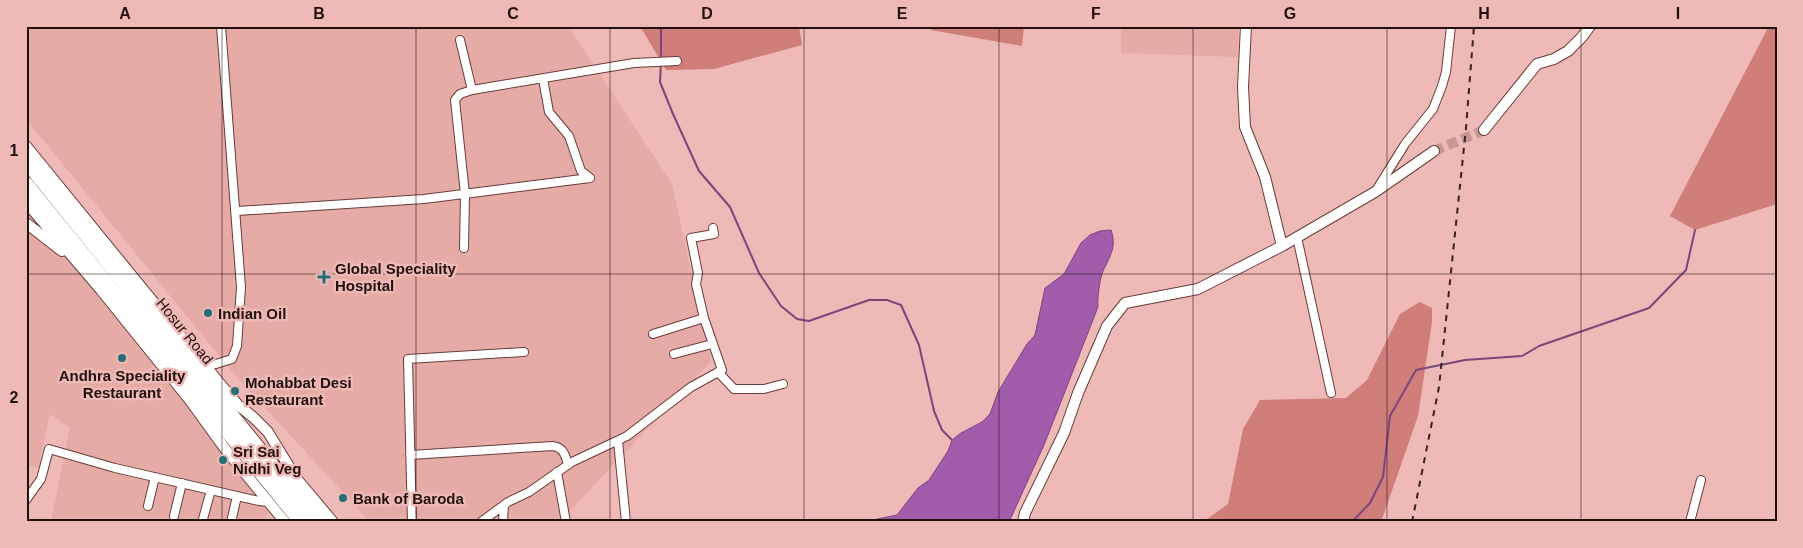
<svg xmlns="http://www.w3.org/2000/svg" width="1803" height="548" font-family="Arial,sans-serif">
<rect width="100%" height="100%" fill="#eeb9b6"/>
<path fill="#e6aaa7" d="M 26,26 L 568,26 L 672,184 L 711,362 L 559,522 L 370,522 L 234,374 L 26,119 Z
M 1121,26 L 1238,26 L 1238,57 L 1121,53 Z
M 26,208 L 274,505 L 262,522 L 51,522 L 70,428 L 50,414 L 38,468 L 26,464 Z"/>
<path fill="#cf7e7a" d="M 640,26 L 799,26 L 802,45 L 714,69 L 666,70 Z
M 932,26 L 1024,26 L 1022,46 L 931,30 Z
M 1769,26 L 1777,26 L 1777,204 L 1695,230 L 1670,216 Z
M 1420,302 L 1432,308 L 1432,322 L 1418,416 L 1381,522 L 1203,522 L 1228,504 L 1243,429 L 1260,400 L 1346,398 L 1367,380 L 1400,314 Z"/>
<path fill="#a25cab" stroke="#7c457c" d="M 1111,230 C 1117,247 1110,256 1103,271 C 1100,278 1097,298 1098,307 L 1044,445 L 1009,522 L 863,522 L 897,515 L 918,488 L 929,480 L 948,451 L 952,440 L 961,433 L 982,422 L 990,414 L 998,392 L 1027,344 L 1035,335 L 1045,288 L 1064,274 L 1081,243 L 1090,235 L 1100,231 Z"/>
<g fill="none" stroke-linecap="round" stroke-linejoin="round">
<path stroke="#7c457c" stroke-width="2" d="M 659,26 L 661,30 L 661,58
M 661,63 L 660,82 L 673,114 L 699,171 L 730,207 L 759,273 L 781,306 L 797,319 L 809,321 L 869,300 L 887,300 L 901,305 L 919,345 L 934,411 L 942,430 L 952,440
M 1352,522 L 1370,503 L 1383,477 L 1390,416 L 1416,370 L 1465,360 L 1522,356 L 1539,346 L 1649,308 L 1686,270 L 1695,230"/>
<path stroke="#c59795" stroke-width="10" stroke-dasharray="10 5" stroke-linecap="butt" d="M 1434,151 L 1484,130"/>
<defs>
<path id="street" d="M 460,40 L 472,90
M 543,79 L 549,112 L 569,136 L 581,171 L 590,178
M 1377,189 L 1405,144 L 1433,109 L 1442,86 L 1446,72 L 1451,26
M 237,211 L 424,199 L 590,178
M 1297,237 L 1331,393
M 464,248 L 465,194 L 455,100 L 460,94 L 472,90 L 634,63 L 677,61
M 704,318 L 696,284 L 698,273 L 691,238 L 714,234 L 713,228
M 674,354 L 712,344
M 203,368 L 232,359 L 237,346 L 241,287 L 221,26
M 718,372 L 734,389 L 764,389 L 783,384
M 618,441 L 626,522
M 410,455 L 553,446 C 564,448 565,455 568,464
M 557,472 L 566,522
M 26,500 L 41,479 L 49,449 L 115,468 L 259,501 L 268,502
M 148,506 L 155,477
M 174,516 L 182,483
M 232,518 L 237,496
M 203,519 L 211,490
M 412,522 L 408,359 L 524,352
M 481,522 L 508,502 L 529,492 L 572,462 L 627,436 L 691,387 L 722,370 L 704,318 L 653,334
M 503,522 L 504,505
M 1690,522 L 1701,480"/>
<path id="secondary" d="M 1246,26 L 1243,87 L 1245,127 L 1265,177 L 1282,246
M 1484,130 L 1537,64 L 1554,59 L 1568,51 L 1582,37 L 1590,26
M 26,146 L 221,385 L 238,405 L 253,417 L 268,432 L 296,478 L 333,522
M 26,202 L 101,290 L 189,399 L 226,450 L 285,522
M 26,223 L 62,251
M 1023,522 L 1025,513 L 1064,433 L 1078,393 L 1107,326 L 1125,303 L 1198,289 L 1282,246 L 1375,192 L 1434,151"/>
<path id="highway" d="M 26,161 L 318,522
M 26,184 L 301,522"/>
</defs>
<use href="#street" stroke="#683c3a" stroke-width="10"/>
<use href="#secondary" stroke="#683c3a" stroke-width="12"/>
<use href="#highway" stroke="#683c3a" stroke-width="16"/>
<use href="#street" stroke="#fff" stroke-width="8"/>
<use href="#secondary" stroke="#fff" stroke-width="10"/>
<use href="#highway" stroke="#fff" stroke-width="14"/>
<path stroke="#372221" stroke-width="2" stroke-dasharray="6 6" stroke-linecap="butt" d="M 1412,522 L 1439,387 L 1466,128 L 1474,26"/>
</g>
<path fill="none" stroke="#22100f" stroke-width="1" stroke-opacity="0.55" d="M 222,26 L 222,522M 416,26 L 416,522M 610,26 L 610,522M 804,26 L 804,522M 999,26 L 999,522M 1193,26 L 1193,522M 1387,26 L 1387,522M 1581,26 L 1581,522M 26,274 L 1777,274"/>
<g fill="#246f75" stroke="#eeb9b6" stroke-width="2">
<path d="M321.5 269.5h5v5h5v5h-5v5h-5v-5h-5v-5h5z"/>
<circle cx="208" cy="313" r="5"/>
<circle cx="122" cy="358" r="5"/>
<circle cx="235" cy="391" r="5"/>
<circle cx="223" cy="460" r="5"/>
<circle cx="343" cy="498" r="5"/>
</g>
<g text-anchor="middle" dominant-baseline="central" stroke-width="5" stroke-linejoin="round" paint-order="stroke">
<g font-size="15" font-weight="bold" fill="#22100f" stroke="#eeb9b6" text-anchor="start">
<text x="335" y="268">Global Speciality<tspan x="335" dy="17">Hospital</tspan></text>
<text x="218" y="313">Indian Oil</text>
<text x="122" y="375" text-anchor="middle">Andhra Speciality<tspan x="122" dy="17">Restaurant</tspan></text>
<text x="245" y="382">Mohabbat Desi<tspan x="245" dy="17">Restaurant</tspan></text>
<text x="233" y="451">Sri Sai<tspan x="233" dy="17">Nidhi Veg</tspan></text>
<text x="353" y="498">Bank of Baroda</text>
</g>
<g font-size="15" fill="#22100f" stroke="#eeb9b6">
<text transform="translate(185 331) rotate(51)">Hosur Road</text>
</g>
</g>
<rect width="1803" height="548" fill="none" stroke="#eeb9b6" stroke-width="55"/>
<rect x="28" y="28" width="1748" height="492" fill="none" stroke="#22100f" stroke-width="2"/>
<g font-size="16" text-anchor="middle" font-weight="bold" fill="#22100f">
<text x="125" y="19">A</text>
<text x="319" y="19">B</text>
<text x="513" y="19">C</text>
<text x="707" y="19">D</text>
<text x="902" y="19">E</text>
<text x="1096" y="19">F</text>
<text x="1290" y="19">G</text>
<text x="1484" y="19">H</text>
<text x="1678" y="19">I</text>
<text x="14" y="156">1</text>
<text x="14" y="403">2</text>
</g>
</svg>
